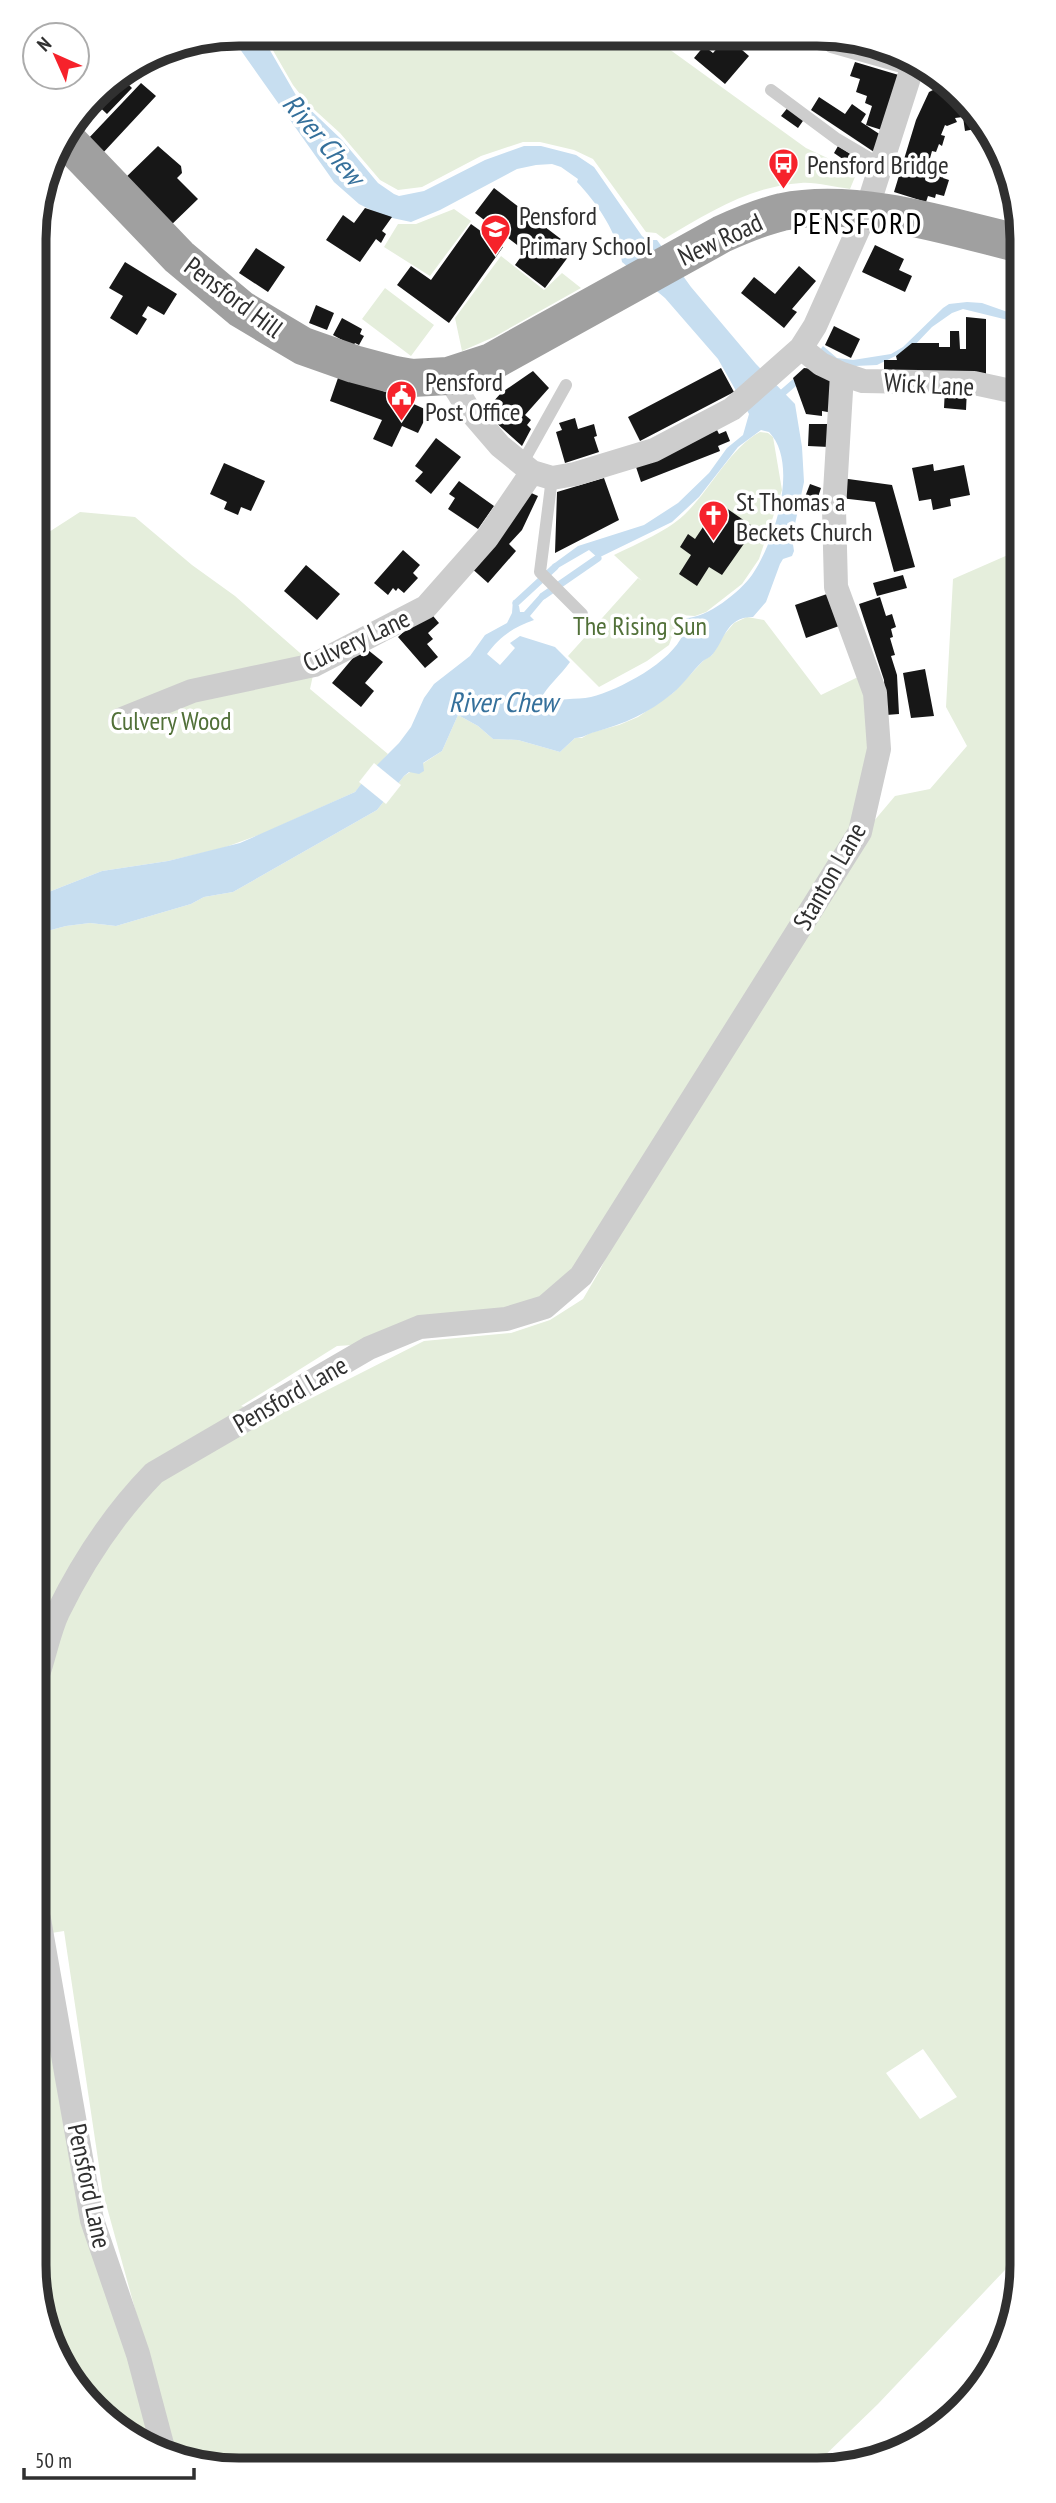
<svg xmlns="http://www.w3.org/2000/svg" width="1056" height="2503" font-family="'PT Sans Narrow',sans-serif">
<rect width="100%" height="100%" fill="#fff"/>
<path fill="#e5eedc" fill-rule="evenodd" d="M 263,33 L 651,36 L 806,148 L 857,172 L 850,189 C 834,187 816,182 801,183 C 747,187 709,213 664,239 L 656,233 L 646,232 L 593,159 L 574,150 L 540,142 L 523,142 L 481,156 L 422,187 L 398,190 L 380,180 L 340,133 L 307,103 L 293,85 Z
M 454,209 L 471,221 L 430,276 L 384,247 L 398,224 L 416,224 Z
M 501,256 L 544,290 L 562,273 L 581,288 L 494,337 L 462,351 L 455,318 Z
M 385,288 L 434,325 L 411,356 L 362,319 Z
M 760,432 L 768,433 L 773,437 L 782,490 L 759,559 L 742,584 L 706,612 L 695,616 L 680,615 L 669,645 L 647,661 L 599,687 L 568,656 L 638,578 L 642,581 L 614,555 C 638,543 669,531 688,511 C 711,488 731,447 760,432 Z
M 80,512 L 135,517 L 192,565 L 235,596 L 315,666 L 310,689 L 388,754 L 355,792 L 264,833 L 223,848 L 168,861 L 102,871 L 36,897 L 35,541 Z
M 1017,551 L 1022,2252 L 878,2404 L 817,2463 L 199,2466 L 175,2454 L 103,2193 L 64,1931 L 39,1935 L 36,934 L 66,926 L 90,923 L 116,926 L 191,904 L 204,897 L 233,892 L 377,810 L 404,776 L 442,751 L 458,715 L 478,726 L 493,739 L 518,740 L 560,752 L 575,738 L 582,738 L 590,733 L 619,725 L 638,717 L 673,693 L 704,660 L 712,655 L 718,642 L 734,623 L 747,617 L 764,620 L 821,695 L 858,677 C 885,724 867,781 858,832 L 577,1273 L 543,1303 L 368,1344 L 337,1346 L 241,1406 L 276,1416 L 424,1341 L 511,1333 L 550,1320 L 583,1299 L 600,1270 L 622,1225 L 863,834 L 895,796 L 930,789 L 967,746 L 946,707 L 953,579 ZM 923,2049 L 957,2097 L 920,2119 L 886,2073 Z
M 39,2038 L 52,2045 L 149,2441 L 103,2419 L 61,2367 L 40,2317 Z"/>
<path fill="#c7def0" d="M 239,33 L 260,33 L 297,97 L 342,140 L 378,183 L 394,194 L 399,196 L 424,191 L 485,160 L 524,146 L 541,146 L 576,155 L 594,167 L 642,236 L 647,240 L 657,240 L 691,287 L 756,364 L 795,404 L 802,447 L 804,482 L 792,538 L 794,551 L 792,556 L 783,559 L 780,564 L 766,602 L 753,617 C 725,617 725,641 712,655 C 709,658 705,659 703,661 C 692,671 684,684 673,693 C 649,713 624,724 595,732 C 587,734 583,738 575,738 L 560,752 L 518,740 L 493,739 L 478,726 L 458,715 L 442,751 L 423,763 L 424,771 L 419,774 L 409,772 L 404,776 L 377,810 L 233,892 L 204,897 L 191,904 L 116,926 L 90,923 L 66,926 L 36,934 L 36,897 L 102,871 L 168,861 L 240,843 L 355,792 L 373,769 L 399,743 L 411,727 L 424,698 L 434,684 L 470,656 L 485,635 L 507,623 L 512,613 L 513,600 L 519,606 L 520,612 L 524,612 L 541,593 L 545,598 L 530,616 L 534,620 C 514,627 500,636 487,654 L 500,665 L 515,648 L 510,643 L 520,636 L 555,647 L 570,662 C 561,675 547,686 540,700 L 543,705 C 557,697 576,700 591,697 C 619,690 672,662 683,634 C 685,629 685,622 686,618 C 707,618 740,592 752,575 C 774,543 800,464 769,432 L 761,430 L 738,447 L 699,497 L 672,522 L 598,558 L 589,550 L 558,568 L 552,565 L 578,546 L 644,525 L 678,503 L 709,473 L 727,448 L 743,435 L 749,414 L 718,359 L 665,298 L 622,262 C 617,232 597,203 577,182 L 578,179 L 561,167 L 552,164 L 536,165 L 517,169 L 440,210 L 411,222 L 383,216 L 359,204 L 334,182 L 230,35 Z
M 967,302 L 982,303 L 1016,315 L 1016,322 L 963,309 L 952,313 L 932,327 L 912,348 L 877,365 L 855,366 L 837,363 L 820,350 L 823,346 L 837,358 L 853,360 L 891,354 L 903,347 L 943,308 L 949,304 Z"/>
<path fill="#fff" d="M 374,763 L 401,785 L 386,804 L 359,782 Z"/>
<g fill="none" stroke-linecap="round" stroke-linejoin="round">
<path stroke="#c7def0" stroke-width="7" d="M 779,396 L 794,383
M 543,596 L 598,558
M 516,603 L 555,567"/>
</g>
<path fill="#171717" d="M 727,37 L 749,56 L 725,84 L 694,58 L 704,46 L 713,53 Z
M 855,62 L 902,76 L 885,131 L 866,125 L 872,106 L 865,103 L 867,96 L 856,92 L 860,79 L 850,76 Z
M 119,75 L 132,88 L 107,114 L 92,100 L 103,84 Z
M 949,82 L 977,114 L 972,115 L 975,129 L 965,131 L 963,117 L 955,118 L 957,122 L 947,126 L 945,125 L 941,135 L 945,136 L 942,146 L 939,144 L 936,152 L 932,151 L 929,162 L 946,168 L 943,178 L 949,180 L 944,196 L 936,194 L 935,198 L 928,196 L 926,202 L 894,192 L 916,120 L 929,92 Z
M 141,83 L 156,96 L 101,155 L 86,141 Z
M 819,97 L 845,114 L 852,104 L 866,114 L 861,122 L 884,137 L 874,152 L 811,110 Z
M 789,106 L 805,118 L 798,128 L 781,116 Z
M 158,146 L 181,166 L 182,173 L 177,178 L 198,199 L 167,229 L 121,182 Z
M 838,146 L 871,167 L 866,175 L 834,153 Z
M 494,188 L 574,249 L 545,288 L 515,265 L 525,251 L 475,213 Z
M 365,208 L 392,217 L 382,231 L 386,234 L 381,243 L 376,239 L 360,262 L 326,240 L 343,215 L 354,223 Z
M 471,224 L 503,247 L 449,323 L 397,285 L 411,266 L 431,280 Z
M 875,245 L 904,259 L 899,270 L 912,276 L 905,292 L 862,272 Z
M 256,248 L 285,267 L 268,292 L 239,273 Z
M 125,262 L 177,294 L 164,315 L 148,306 L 142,316 L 147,319 L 137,335 L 110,318 L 123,296 L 109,288 Z
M 799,266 L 816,281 L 792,309 L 797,312 L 784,328 L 741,293 L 754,277 L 775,294 Z
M 316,305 L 334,313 L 327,330 L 309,323 Z
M 966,317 L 986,319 L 986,378 L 884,372 L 884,360 L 897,360 L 896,356 L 912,343 L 939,343 L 939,347 L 950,347 L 950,331 L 959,331 L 960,349 L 966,349 Z
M 342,318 L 362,329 L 360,334 L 364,336 L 359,345 L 355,343 L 353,346 L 333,335 Z
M 834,326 L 860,339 L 851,358 L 825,345 Z
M 721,368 L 734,392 L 640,441 L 628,417 Z
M 804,368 L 823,370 L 829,373 L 829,381 L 836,382 L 833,413 L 822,411 L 822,416 L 806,414 L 793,378 Z
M 533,371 L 549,388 L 525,415 L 531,420 L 527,425 L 531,429 L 522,446 L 484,412 L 501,393 Z
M 339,375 L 394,395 L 429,411 L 418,433 L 402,426 L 392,447 L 373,439 L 382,420 L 330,401 Z
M 945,388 L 967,389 L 966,410 L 944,408 Z
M 575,418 L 578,429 L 594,424 L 597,436 L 594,437 L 599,452 L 565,463 L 556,432 L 562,430 L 559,423 Z
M 809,424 L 830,424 L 829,447 L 808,446 Z
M 717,430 L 719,434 L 726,431 L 730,441 L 718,446 L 720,451 L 641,482 L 636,467 Z
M 436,438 L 461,457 L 431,494 L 415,481 L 423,472 L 415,466 Z
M 224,463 L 265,481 L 251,511 L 241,507 L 238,515 L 224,509 L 227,502 L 210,494 Z
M 933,464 L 934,471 L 964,465 L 970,495 L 950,499 L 951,506 L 933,510 L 931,499 L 919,501 L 912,468 Z
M 604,478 L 619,520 L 555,553 L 557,492 Z
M 841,478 L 892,485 L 915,567 L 894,572 L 875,502 L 840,498 Z
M 459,481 L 494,506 L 478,529 L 448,509 L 455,498 L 449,494 Z
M 810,484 L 821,488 L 815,506 L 803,502 Z
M 529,492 L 538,496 L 522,530 L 509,544 L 516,551 L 488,583 L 469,566 Z
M 719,503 L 755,528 L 722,575 L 709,567 L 697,586 L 679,574 L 691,555 L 680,547 L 688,534 L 695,539 Z
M 403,550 L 420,565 L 413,573 L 418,578 L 404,593 L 398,588 L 396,591 L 393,588 L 388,595 L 374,583 Z
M 306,565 L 340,594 L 317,620 L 284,591 Z
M 903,575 L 907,588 L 877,596 L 873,583 Z
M 827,594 L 839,626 L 806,638 L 795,605 Z
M 880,597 L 886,616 L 892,614 L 896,627 L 891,629 L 893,637 L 890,638 L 895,655 L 891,656 L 897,675 L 899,714 L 886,715 L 884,680 L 859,604 Z
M 428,610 L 439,623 L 428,633 L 433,639 L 427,644 L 438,657 L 425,668 L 398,637 Z
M 363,646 L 383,662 L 365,683 L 374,691 L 361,707 L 332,683 Z
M 925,669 L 934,716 L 911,718 L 903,673 Z"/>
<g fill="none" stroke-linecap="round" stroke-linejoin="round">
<path stroke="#cdcdcd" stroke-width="12" d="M 831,47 L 912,70
M 771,90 L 837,139 L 881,165
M 523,462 L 566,385
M 552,478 L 540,572 L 582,614"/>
<path stroke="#cdcdcd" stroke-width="24" d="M 842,374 L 863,381 L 974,383 L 1016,392
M 448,376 L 469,410 L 500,446 L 532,472 L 552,478 L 575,474 L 654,450 L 732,409 L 801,348 L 815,326 L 866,212 L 913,65
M 120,720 L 192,691 L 314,665 L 426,607 L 487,538 L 532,472
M 38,1674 C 45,1654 49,1631 58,1612 C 83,1561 115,1513 154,1473 L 369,1348 L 420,1327 L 506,1319 L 545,1307 L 581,1276 L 860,832 L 879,749 L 875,693 L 836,587 L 834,509 L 842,374 L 821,364 L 801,348
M 39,1919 L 92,2220 L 138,2354 L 163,2448"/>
<path stroke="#a0a0a0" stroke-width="38" d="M 63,136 L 179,257 L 241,309 L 303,346 L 354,364 L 395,375 L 412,378 L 448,376 L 491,362 L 722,234 C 742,225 761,217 782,212 C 856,197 945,225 1016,243"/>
</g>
<defs>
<symbol id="bus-pin" viewBox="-11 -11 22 30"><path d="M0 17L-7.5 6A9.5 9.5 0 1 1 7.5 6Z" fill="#f6222b" stroke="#fff"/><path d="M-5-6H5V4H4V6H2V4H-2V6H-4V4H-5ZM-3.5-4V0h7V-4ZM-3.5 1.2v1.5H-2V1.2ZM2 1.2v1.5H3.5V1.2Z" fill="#fff"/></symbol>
<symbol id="school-pin" viewBox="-11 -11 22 30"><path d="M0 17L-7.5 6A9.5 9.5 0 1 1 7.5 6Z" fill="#f6222b" stroke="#fff"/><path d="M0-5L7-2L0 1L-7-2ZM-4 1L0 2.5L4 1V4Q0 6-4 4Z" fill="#fff"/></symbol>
<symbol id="civic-pin" viewBox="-11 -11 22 30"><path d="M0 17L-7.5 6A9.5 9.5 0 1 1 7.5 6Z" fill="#f6222b" stroke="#fff"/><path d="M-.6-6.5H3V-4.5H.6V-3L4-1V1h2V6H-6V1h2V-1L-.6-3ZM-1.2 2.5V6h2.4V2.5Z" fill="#fff"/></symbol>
<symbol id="church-pin" viewBox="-11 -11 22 30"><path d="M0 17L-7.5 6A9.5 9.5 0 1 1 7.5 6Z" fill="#f6222b" stroke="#fff"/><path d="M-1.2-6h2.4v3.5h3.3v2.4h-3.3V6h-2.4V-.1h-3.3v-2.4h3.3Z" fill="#fff"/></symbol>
</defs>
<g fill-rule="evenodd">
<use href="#bus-pin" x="766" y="146" width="35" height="47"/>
<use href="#school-pin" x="478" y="212" width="35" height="47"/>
<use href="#civic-pin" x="384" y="378" width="35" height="47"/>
<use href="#church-pin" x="696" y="498" width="35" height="47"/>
</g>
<g text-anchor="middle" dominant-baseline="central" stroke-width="7" stroke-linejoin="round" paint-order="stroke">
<g font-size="26" fill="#303030" stroke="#fff" text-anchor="start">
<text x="807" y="164">Pensford Bridge</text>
<text x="519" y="215">Pensford<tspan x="519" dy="30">Primary School</tspan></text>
<text x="425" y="381">Pensford<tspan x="425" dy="30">Post Office</tspan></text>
<text x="736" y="501">St Thomas a<tspan x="736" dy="30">Beckets Church</tspan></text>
</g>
<g font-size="26" fill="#303030" stroke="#fff">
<text transform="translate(720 239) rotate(-25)">New Road</text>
<text transform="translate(234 297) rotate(37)">Pensford Hill</text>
<text transform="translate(929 384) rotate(3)">Wick Lane</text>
<text transform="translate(356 640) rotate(-25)">Culvery Lane</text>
<text transform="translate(829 876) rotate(-60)">Stanton Lane</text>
<text transform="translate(290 1394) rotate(-30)">Pensford Lane</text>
<text transform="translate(90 2186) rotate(78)">Pensford Lane</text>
</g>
<g font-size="26" fill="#517038" stroke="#fff">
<text x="640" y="625">The Rising Sun</text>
<text x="171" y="720">Culvery Wood</text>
</g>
<g font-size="28" font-style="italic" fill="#35709b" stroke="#fff">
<text transform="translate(324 139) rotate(50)">River Chew</text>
<text x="503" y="701">River Chew</text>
</g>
<g font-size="30" letter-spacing="2" fill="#000" stroke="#fff">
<text x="858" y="222">PENSFORD</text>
</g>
</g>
<path d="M0 0H1056V2503H0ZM239 46H817A193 193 0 0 1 1010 239V2265A193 193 0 0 1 817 2458H239A193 193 0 0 1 46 2265V239A193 193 0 0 1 239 46Z" fill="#fff" fill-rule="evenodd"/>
<path fill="none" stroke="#303030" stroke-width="9" d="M239 46H817A193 193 0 0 1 1010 239V2265A193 193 0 0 1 817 2458H239A193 193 0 0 1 46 2265V239A193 193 0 0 1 239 46Z"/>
<g transform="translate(56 56) rotate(315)"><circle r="33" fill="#ffffff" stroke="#acacac" stroke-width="2"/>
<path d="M0-5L12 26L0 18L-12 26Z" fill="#f6222b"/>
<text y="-10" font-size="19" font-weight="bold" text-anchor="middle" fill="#303030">N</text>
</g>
<path d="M24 2468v10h170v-10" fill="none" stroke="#303030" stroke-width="3.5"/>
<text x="35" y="2468" font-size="21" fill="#303030" stroke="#ffffff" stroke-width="5" paint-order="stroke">50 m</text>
</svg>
